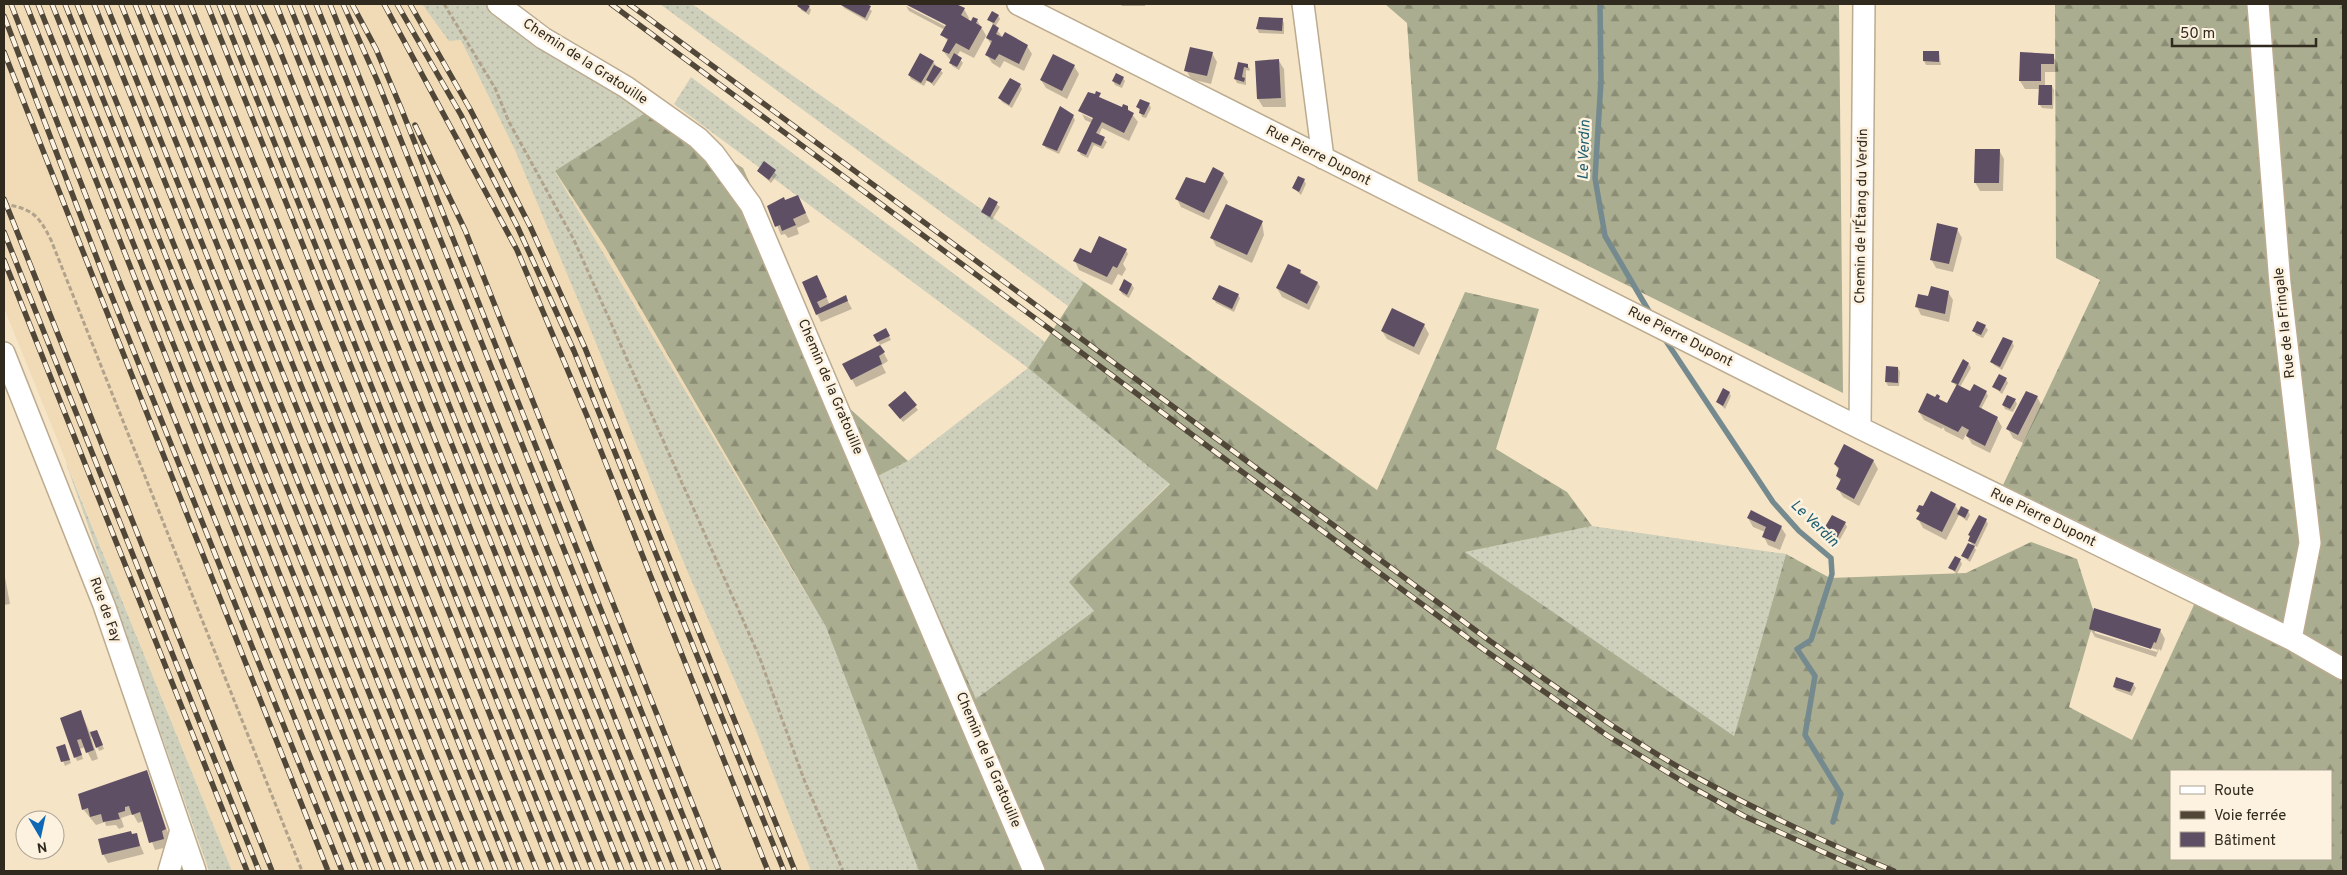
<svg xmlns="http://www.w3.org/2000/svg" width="2347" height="875" font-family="Overpass,sans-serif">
<defs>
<pattern id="grass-dots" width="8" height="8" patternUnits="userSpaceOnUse" patternTransform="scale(1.25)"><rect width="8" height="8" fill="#ced0bc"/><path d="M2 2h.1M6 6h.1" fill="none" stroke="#b1b3a1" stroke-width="1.8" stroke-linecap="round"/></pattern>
<pattern id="forest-firs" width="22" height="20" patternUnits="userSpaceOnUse" patternTransform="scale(1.25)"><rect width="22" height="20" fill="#aaad90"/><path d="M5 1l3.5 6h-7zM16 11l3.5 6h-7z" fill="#8b8d75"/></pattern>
</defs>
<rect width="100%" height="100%" fill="#f6e4c6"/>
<path fill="#f0dbb6" d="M 4,4 L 450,4 L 555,171 L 605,247 L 826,627 L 919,871 L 232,871 L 4,308 Z"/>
<path fill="url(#grass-dots)" d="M 422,4 L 490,4 L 650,110 L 555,172 L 826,627 L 919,871 L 811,871 L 754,725 L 686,568 L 594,338 L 515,150 L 461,40 L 449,41 Z
M 660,4 L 692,4 L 1084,282 L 1068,306 Z
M 691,77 L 1045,342 L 1028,368 L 1170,483 L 1070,582 L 1094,611 L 976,700 L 876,477 L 908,461 L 1028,368 L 674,104 Z
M 65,460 L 232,871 L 209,871 Z
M 1592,526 L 1786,554 L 1734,737 L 1464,552 Z"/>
<path fill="url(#forest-firs)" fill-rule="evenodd" d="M 1385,4 L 1839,4 L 1843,393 L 1418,181 L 1407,23 Z
M 2055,4 L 2343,4 L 2343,871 L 919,871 L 826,627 L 605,247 L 555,171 L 650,110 L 743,168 L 848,407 L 908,461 L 876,477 L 976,699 L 1094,611 L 1069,582 L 1170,484 L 1028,368 L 1084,282 L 1377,490 L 1465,292 L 1539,309 L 1496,449 L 1567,492 L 1592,526 L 1465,552 L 1734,736 L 1786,554 L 1830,578 L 1966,573 L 2031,542 L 2077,559 L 2095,616 L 2069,707 L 2132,740 L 2204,583 L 2003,485 L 2100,280 L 2056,258 ZM 2171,771 L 2331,771 L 2331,859 L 2171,859 Z"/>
<path fill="#0003" fill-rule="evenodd" d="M 800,4 L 809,7 L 811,10 L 809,15 L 801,10 Z
M 842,4 L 863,4 L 872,11 L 867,21 L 844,8 Z
M 908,4 L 954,4 L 964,9 L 969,18 L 968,20 L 971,22 L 977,20 L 987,37 L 994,25 L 989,20 L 998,15 L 1000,19 L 995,27 L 1003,38 L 1027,46 L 1032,54 L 1024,71 L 1004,61 L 1000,68 L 992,63 L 987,55 L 992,46 L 986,36 L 974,58 L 960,51 L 957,56 L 963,63 L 959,70 L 952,66 L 951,61 L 943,51 L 948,41 L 942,35 L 945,30 L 909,11 L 906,6 L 947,27 L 947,24 Z
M 1120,4 L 1145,4 L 1145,6 L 1122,6 Z
M 1282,20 L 1284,23 L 1284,34 L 1259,33 L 1257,29 Z
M 1939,52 L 1941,65 L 1926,65 L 1924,61 Z
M 1212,53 L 1217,62 L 1211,84 L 1191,79 L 1186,70 Z
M 2021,53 L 2053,56 L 2058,64 L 2058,72 L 2045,72 L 2045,86 L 2052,86 L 2054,90 L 2053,109 L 2042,108 L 2040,105 L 2040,89 L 2025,89 L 2020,81 Z
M 1279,61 L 1284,69 L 1286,107 L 1263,107 L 1258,99 L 1257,62 Z
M 933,62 L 943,73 L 934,86 L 927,80 L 924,86 L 911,79 L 909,75 Z
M 1239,63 L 1247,65 L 1250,69 L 1249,71 L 1246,70 L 1246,85 L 1237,83 L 1235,79 Z
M 1074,66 L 1079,74 L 1067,99 L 1046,88 L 1041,80 Z
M 1123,78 L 1125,81 L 1122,88 L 1115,85 L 1113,81 Z
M 1020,85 L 1022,89 L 1012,108 L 1002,102 L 1000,98 Z
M 1149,104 L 1151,108 L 1146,118 L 1142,117 L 1138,107 Z
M 1128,109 L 1138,122 L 1129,141 L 1102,128 L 1099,135 L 1107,142 L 1103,149 L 1094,145 L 1088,158 L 1081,155 L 1079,151 L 1092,123 L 1085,120 L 1082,114 L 1094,120 L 1094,117 L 1080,111 Z
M 1073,116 L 1075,120 L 1059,154 L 1046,148 L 1044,145 Z
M 1999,150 L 2004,159 L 2003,191 L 1980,191 L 1975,182 Z
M 764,163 L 777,175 L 771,183 L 758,171 Z
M 1223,174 L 1228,182 L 1209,220 L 1181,207 L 1177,199 L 1195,180 L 1206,185 Z
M 1304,180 L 1306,184 L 1301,195 L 1294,188 Z
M 990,199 L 1000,207 L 992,220 L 982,212 Z
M 785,201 L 802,205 L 810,222 L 797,228 L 799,234 L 788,238 L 785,234 L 781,235 L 769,207 Z
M 1262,222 L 1264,235 L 1252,263 L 1216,246 L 1212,238 Z
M 1957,229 L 1962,238 L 1953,272 L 1936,268 L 1931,259 Z
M 1126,250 L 1128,254 L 1123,264 L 1126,269 L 1122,276 L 1118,274 L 1112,285 L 1079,270 L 1075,261 L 1091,254 Z
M 1289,265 L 1318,283 L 1320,287 L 1309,310 L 1282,297 L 1277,288 Z
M 817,277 L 830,305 L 845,296 L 852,309 L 821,322 L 817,314 Z
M 1132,285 L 1134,288 L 1129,298 L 1122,294 L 1120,290 Z
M 1948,292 L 1953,300 L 1949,322 L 1921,315 L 1917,307 Z
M 1238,295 L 1240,298 L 1234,312 L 1216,303 L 1214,299 Z
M 1424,325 L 1429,334 L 1419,355 L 1387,339 L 1382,331 Z
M 1985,326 L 1988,330 L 1983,338 L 1976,335 L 1974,331 Z
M 886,330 L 891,340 L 880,345 L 875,336 Z
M 2012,342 L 2014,346 L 2002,370 L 1994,365 L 1992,362 Z
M 880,346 L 888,361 L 882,365 L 886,373 L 856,387 L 844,364 Z
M 1969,364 L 1971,368 L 1960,387 L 1969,392 L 1986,392 L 1988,396 L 1981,409 L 1997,418 L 2002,427 L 1990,453 L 1972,444 L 1966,434 L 1963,440 L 1945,431 L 1943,427 L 1942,429 L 1924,420 L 1919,412 L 1948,407 L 1958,387 L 1952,382 Z
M 1887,368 L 1898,368 L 1900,372 L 1899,386 L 1888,386 L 1886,382 Z
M 2006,379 L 2008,383 L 2002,394 L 1994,387 Z
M 1729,392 L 1731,396 L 1725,409 L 1718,402 Z
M 905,393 L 918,410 L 903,422 L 892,409 Z
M 2037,397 L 2042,406 L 2023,443 L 2013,438 L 2008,429 Z
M 2015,400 L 2017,404 L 2013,412 L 2005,409 L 2003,405 Z
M 1873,460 L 1878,469 L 1859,506 L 1843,497 L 1838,489 L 1841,482 L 1837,476 L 1839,471 L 1835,464 Z
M 1955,505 L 1960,513 L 1968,511 L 1970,515 L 1967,521 L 1959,515 L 1946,540 L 1923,528 L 1918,519 L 1920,515 L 1918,511 Z
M 1748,518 L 1781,527 L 1786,535 L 1780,550 L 1768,545 L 1764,537 L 1765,532 L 1753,527 Z
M 1986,520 L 1988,524 L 1977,547 L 1973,545 L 1976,550 L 1970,562 L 1962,556 L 1973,546 L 1970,541 Z
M 1845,523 L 1847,527 L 1838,543 L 1824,532 Z
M 1960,560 L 1962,564 L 1957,574 L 1950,568 Z
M 4,572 L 10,604 L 4,605 Z
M 2094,610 L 2160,630 L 2165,639 L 2161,651 L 2159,649 L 2156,657 L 2095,637 L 2090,629 ZM 2095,630 L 2158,650 L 2157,652 L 2095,633 Z
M 2117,679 L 2133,684 L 2136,688 L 2132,696 L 2116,690 L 2114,686 Z
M 81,712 L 90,733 L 97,731 L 104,749 L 99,751 L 93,736 L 91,737 L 98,759 L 92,761 L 85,747 L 80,749 L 83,759 L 77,761 L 62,719 Z
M 58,748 L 66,750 L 71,763 L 65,766 Z
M 146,772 L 170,838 L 166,839 L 168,847 L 155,850 L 144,821 L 138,823 L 133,814 L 121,818 L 124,827 L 119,829 L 116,825 L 106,826 L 105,822 L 96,825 L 83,809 Z
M 133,835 L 136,835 L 144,854 L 108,863 L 103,854 Z"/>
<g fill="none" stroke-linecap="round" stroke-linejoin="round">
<path stroke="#758a8f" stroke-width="5.5" d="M 1600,4 L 1601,81 L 1595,178 L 1605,236 L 1650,313
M 1666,341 L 1773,502 L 1799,531 L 1831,558 L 1832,574 L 1811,640 L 1797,649 L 1815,676 L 1805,735 L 1841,794 L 1833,822"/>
</g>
<path fill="#5f4f65" d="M 799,4 L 806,4 L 810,6 L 806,12 L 797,6 Z
M 839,4 L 866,4 L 871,6 L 865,18 Z
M 905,4 L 956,4 L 965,8 L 961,15 L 971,21 L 973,17 L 978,19 L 976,23 L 982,27 L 969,50 L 956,43 L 949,54 L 942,51 L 948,39 L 940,35 L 946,25 Z
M 992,11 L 999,15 L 994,23 L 987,20 Z
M 1259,17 L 1283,18 L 1282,31 L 1256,29 Z
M 993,24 L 999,28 L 996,34 L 1002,37 L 1005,32 L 1028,45 L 1019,64 L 999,54 L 995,60 L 985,55 L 992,41 L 986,38 Z
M 1190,47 L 1213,52 L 1207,76 L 1184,71 Z
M 1923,51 L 1939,51 L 1939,62 L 1923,61 Z
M 2020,52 L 2054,54 L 2054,64 L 2041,64 L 2041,81 L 2019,81 Z
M 920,53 L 934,61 L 921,83 L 908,75 Z
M 954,53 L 962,58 L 957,67 L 949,63 Z
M 1053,54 L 1075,65 L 1062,91 L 1040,80 Z
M 1279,59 L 1281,98 L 1257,99 L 1255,61 Z
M 1238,62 L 1248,64 L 1248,68 L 1244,67 L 1242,77 L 1245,78 L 1244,82 L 1234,79 Z
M 934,65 L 942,69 L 932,83 L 926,80 Z
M 1116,73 L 1124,77 L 1120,85 L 1112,81 Z
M 1010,78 L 1021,84 L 1009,105 L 998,98 Z
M 2039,85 L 2052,85 L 2052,105 L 2038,105 Z
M 1096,91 L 1101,93 L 1099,97 L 1122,107 L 1123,104 L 1128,106 L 1128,110 L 1134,113 L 1124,133 L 1102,122 L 1096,133 L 1105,137 L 1101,146 L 1092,142 L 1086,155 L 1077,151 L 1093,118 L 1078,111 L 1088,92 L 1095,94 Z
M 1140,99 L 1150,103 L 1144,115 L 1139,113 L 1140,109 L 1136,107 Z
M 1060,106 L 1074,115 L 1057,151 L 1042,145 Z
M 1975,149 L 2000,149 L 1999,183 L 1974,183 Z
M 764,161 L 776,170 L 769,180 L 757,171 Z
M 1213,167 L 1224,173 L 1204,213 L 1175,199 L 1186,177 L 1205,183 Z
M 1298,176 L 1305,179 L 1299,192 L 1292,188 Z
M 798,195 L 806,213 L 793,219 L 796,225 L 782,231 L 780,225 L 775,227 L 767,206 L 784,197 L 785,200 Z
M 989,197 L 998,202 L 990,217 L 981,212 Z
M 1226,204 L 1263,221 L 1247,255 L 1210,238 Z
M 1937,223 L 1958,228 L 1949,264 L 1930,260 Z
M 1099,236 L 1127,249 L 1117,268 L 1113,266 L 1107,277 L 1073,261 L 1080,248 L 1091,253 Z
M 1288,264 L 1301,270 L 1300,273 L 1318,282 L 1307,304 L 1276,288 Z
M 817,275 L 827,297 L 817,302 L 820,308 L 846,295 L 848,301 L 816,315 L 802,282 Z
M 1124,279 L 1132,284 L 1127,295 L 1119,290 Z
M 1219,285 L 1239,294 L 1232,309 L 1212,299 Z
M 1931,286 L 1949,291 L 1945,314 L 1915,307 L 1918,294 L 1928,296 Z
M 1392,308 L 1425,324 L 1414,347 L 1381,331 Z
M 1977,321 L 1986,325 L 1981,335 L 1972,331 Z
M 886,328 L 890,336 L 877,342 L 873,335 Z
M 2003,337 L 2013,341 L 2000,367 L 1990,362 Z
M 880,345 L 885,352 L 879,356 L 882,364 L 851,380 L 842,364 Z
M 1963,359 L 1969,363 L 1958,385 L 1970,391 L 1974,384 L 1987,391 L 1979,407 L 1998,417 L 1985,446 L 1966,436 L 1969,430 L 1962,426 L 1958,432 L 1918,412 L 1927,393 L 1935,397 L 1937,394 L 1940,396 L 1939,399 L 1947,403 L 1957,384 L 1951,382 Z
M 1886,366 L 1898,367 L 1898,383 L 1885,382 Z
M 1999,374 L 2007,378 L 2000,391 L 1992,387 Z
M 1723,388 L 1730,392 L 1723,406 L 1716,402 Z
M 905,391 L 917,405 L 900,419 L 888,405 Z
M 2026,391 L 2038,396 L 2018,435 L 2006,429 Z
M 2007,395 L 2016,399 L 2010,409 L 2002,405 Z
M 1844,444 L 1874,460 L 1854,499 L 1836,489 L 1841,479 L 1836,476 L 1839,468 L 1834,464 Z
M 1931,491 L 1956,504 L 1942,532 L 1916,519 L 1920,513 L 1916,511 L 1919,505 L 1923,506 Z
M 1961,506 L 1969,510 L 1965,518 L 1957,514 Z
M 1751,510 L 1782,526 L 1775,542 L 1762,537 L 1766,527 L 1747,518 Z
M 1832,515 L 1846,522 L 1836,540 L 1822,532 Z
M 1979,515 L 1987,519 L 1975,544 L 1968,541 L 1970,536 L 1968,535 Z
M 1968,543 L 1975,546 L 1968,559 L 1961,556 Z
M 1955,556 L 1961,559 L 1955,571 L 1948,568 Z
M 2094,608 L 2161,629 L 2156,643 L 2154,642 L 2151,649 L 2089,629 Z
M 2116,677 L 2134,683 L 2130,692 L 2113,687 Z
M 81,710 L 94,750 L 86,753 L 81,739 L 77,740 L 82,755 L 74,758 L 60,718 Z
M 97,730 L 103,745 L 96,748 L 90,732 Z
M 65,744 L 70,760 L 61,762 L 56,747 Z
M 147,770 L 166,829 L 162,831 L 164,839 L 149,843 L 140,812 L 132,815 L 129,806 L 125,807 L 125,811 L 118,813 L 120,819 L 103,822 L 101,814 L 90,817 L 88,808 L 82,810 L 78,794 Z
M 131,831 L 132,834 L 137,833 L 140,846 L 102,855 L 98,839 Z"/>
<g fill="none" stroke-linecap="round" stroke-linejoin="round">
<defs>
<path id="minor" d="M 498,4 L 543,38 L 626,87 L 698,138 L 714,154 L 751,205 L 1034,871
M 1018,4 L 1860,428 L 2291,639 L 2343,669
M 1303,4 L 1323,158
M 2258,4 L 2280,284 L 2310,543 L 2291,639
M 4,353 L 104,605 L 195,871
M 1860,428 L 1864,4
M 169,871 L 181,830"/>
</defs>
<use href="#minor" stroke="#bcab8f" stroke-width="24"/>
<path stroke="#b1a38b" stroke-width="3" stroke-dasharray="5 2.5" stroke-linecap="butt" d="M 444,4 L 495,88 L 509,122 L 574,240 L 759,656 L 805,782 L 843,871
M 4,204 C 32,209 38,214 51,240 L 302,871"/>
<use href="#minor" stroke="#fff" stroke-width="21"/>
<defs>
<path id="rail" d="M 11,4 L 118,278 L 356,871
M 26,4 L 370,871
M 38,4 L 383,871
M 52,4 L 398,871
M 65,4 L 412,871
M 77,4 L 426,871
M 94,4 L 440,871
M 106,4 L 454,871
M 121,4 L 467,871
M 135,4 L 482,871
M 148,4 L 496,871
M 162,4 L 510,871
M 176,4 L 522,871
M 190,4 L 537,871
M 207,4 L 552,871
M 219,4 L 565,871
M 232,4 L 579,871
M 247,4 L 593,871
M 259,4 L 278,46 L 607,871
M 276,4 L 622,871
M 289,4 L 635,871
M 302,4 L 649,871
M 316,4 L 663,871
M 330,4 L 676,871
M 343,4 L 377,80 L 692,871
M 352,4 L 376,49 L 401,108 L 705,871
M 384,4 L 517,250 L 587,416 L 768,871
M 397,4 L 461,115 L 518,228 L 574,351 L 784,871
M 410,4 L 470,109 L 530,226 L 585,348 L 795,871
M 611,4 L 1264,488 L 1483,649 L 1608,736 L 1690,786 L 1744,816 L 1865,871
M 629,4 L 1490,641 C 1558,688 1624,737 1696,777 C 1760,812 1826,843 1894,871
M 4,16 L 106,282 L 342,871
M 4,52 L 328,871
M 415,125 L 465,230 L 719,871
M 4,199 L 272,871
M 4,232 L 259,871
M 4,260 L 247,871"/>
</defs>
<use href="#rail" stroke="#504739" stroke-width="5.5"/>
<use href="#rail" stroke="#fdf2e0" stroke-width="4" stroke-dasharray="11" stroke-linecap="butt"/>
</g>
<g text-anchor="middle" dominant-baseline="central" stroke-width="5" stroke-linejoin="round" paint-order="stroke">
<g font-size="14" fill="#30291e" stroke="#fdf2e0">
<text transform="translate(585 62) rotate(33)">Chemin de la Gratouille</text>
<text transform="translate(1318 156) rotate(27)">Rue Pierre Dupont</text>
<text transform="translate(1862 216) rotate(-89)">Chemin de l'Étang du Verdin</text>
<text transform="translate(2285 323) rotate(-96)">Rue de la Fringale</text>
<text transform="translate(1680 337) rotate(27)">Rue Pierre Dupont</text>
<text transform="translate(830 387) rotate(67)">Chemin de la Gratouille</text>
<text transform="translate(2043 518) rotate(26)">Rue Pierre Dupont</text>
<text transform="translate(105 610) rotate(70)">Rue de Fay</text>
<text transform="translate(988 760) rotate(67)">Chemin de la Gratouille</text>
</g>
<g font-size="15" font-style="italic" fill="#1c5d70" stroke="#fdf2e0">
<text transform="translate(1585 150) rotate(-88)">Le Verdin</text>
<text transform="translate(1814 524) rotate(44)">Le Verdin</text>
</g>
</g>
<rect width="2347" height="875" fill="none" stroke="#30291e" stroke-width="10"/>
<rect x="2170" y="770" width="162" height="90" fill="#fdf2e0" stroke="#aba292"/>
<rect x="2180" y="786" width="25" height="8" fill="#ffffff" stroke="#aba292"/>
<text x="2214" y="795" font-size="15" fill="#30291e">Route</text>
<rect x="2180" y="811" width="25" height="8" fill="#504739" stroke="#aba292"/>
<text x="2214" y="820" font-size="15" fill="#30291e">Voie ferrée</text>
<rect x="2180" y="832" width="25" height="15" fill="#5f4f65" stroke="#aba292"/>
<text x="2214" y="845" font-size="15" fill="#30291e">Bâtiment</text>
<g transform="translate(40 835) rotate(171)"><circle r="24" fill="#fdf2e0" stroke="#aba292"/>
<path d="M0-4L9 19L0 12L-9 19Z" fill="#0e68b5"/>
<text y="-8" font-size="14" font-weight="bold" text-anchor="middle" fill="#30291e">N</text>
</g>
<path d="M2172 38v8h144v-8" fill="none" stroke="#30291e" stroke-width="2.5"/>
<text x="2180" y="38" font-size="15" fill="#30291e" stroke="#fdf2e0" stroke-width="4" paint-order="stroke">50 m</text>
</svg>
